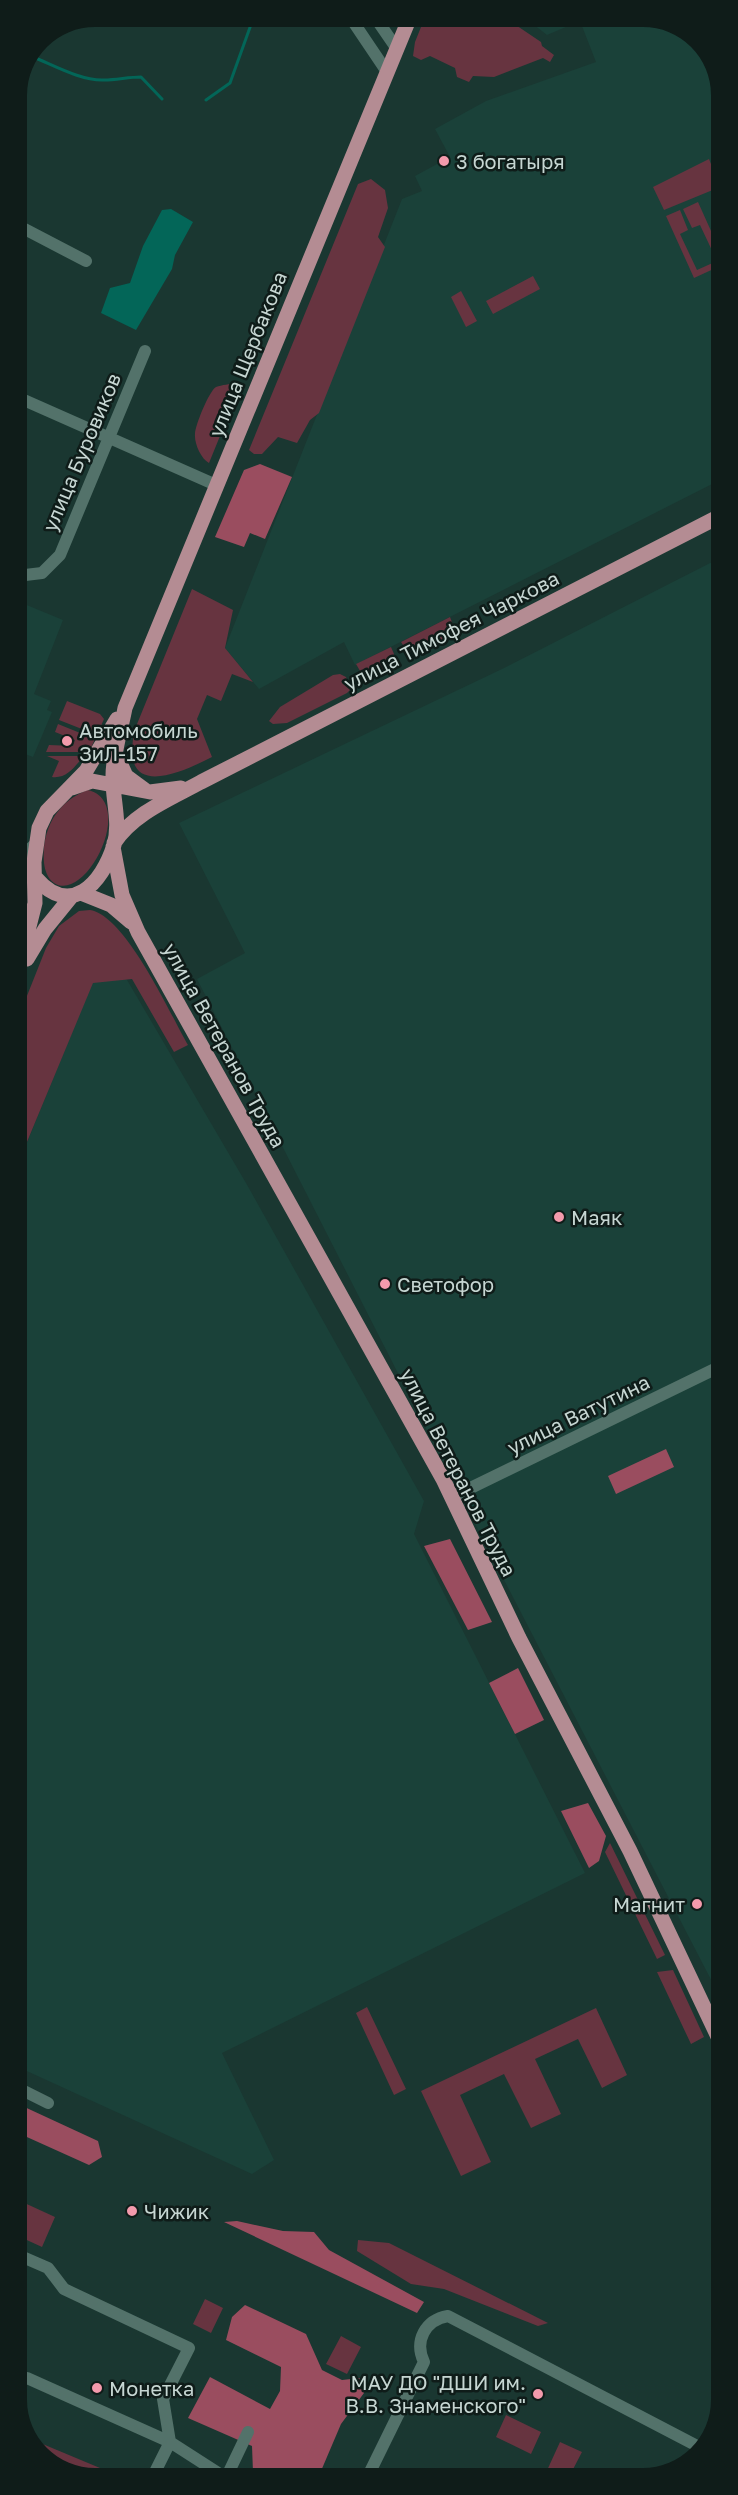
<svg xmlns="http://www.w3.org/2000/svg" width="738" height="2495" font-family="'Golos Text',sans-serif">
<rect width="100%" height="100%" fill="#1a3731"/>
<path fill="#1a4139" d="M 524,17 L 653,17 L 695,36 L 720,80 L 720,480 L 355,665 L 344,642 L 259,689 L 225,648 L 402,199 L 422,191 L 415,176 L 450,157 L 435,129 L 486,101 L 596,62 L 580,21 L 547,35 Z
M 720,558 L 721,1999 L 457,1489 L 197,979 L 245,953 L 179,823 L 502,669 Z
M 17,601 L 63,620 L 34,694 L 51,701 L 47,710 L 52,712 L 33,757 L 17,751 Z
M 104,954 L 113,956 L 246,1183 L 424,1501 L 414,1534 L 585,1873 L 222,2053 L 274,2160 L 252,2174 L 18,2067 L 17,1167 Z"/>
<path fill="#673440" d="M 425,17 L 504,17 L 541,42 L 542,46 L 554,55 L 550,62 L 543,58 L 494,77 L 473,76 L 469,82 L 457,77 L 455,68 L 430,56 L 421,60 L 413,56 L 415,42 Z
M 709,159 L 720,187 L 664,210 L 653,187 Z
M 371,179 L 385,190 L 388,208 L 378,237 L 385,247 L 319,413 L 310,420 L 297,443 L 278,437 L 262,454 L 254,454 L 249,450 L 358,184 Z
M 698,202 L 720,251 L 720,266 L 694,278 L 666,216 L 680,210 L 688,230 L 680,234 L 697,270 L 717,261 L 700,225 L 692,228 L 683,209 Z
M 533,276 L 540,289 L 493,314 L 486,301 Z
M 461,291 L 477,321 L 466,327 L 451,297 Z
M 235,383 L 240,387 L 209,463 C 201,459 194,443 195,434 C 195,426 209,391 216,387 C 222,385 230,384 235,383 Z
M 192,589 L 233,610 L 225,648 L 253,682 L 232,674 L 221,701 L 207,695 L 197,719 L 212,757 C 175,776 119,799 135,729 Z
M 450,617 L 457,636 L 420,653 L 407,651 L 401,642 Z
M 391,647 L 394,654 L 392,666 L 374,678 L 363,676 L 356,664 Z
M 340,674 L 346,677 L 351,689 L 347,693 L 287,723 L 273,724 L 269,721 L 280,707 L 333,675 Z
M 67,701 L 100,714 L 104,719 L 97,735 L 59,720 Z
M 58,724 L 95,739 L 89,752 L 46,752 L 49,745 L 73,746 L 75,740 L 55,732 Z
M 47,756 L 84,756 C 75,766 67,779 52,777 L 59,761 Z
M 88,790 C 137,802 86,904 54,883 C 47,878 45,870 44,863 C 41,830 57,801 88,790 Z
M 90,910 C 126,916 169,1012 188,1045 L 174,1052 L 132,979 L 93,983 L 17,1166 L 17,1021 L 46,948 L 59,926 L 79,911 Z
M 610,1843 L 665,1955 L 657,1959 L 605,1852 Z
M 673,1970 L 704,2037 L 691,2044 L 657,1972 Z
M 367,2007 L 406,2089 L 394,2095 L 356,2013 Z
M 596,2008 L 627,2075 L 602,2088 L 578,2039 L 535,2059 L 561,2114 L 531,2128 L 504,2074 L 460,2095 L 491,2162 L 461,2176 L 421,2091 Z
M 18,2200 L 55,2217 L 42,2247 L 18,2236 Z
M 358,2240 L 389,2243 L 548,2323 L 538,2326 L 444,2289 L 411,2284 L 357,2251 Z
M 205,2299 L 223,2308 L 211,2333 L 193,2324 Z
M 341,2336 L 361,2347 L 347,2374 L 326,2364 Z
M 506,2415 L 541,2432 L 531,2454 L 496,2437 Z
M 33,2440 L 100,2468 L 96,2478 L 43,2459 Z
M 560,2442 L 582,2452 L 569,2477 L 544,2477 Z"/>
<path fill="#9a4d5f" d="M 260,464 L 292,477 L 265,539 L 250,533 L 244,547 L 215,537 L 244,470 Z
M 666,1449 L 674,1467 L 616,1494 L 608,1476 Z
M 450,1539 L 492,1622 L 468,1630 L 424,1546 Z
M 518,1668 L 544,1720 L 515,1734 L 489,1683 Z
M 588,1803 L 606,1836 L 599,1861 L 589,1868 L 561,1811 Z
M 18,2104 L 98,2141 L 102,2157 L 89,2165 L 18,2133 Z
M 237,2221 L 283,2231 L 314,2232 L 329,2250 L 424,2302 L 417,2313 L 224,2222 Z
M 245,2305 L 306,2334 L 322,2370 L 342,2380 L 360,2378 L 364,2393 L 341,2424 L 318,2478 L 256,2478 L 253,2472 L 252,2446 L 188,2418 L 210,2377 L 270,2409 L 280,2391 L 281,2367 L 226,2340 L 232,2317 Z"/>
<path fill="#036658" d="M 171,209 L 193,222 L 175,255 L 172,269 L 136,330 L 101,313 L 110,288 L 130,283 L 143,246 L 162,210 Z"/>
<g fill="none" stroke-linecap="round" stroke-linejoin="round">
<path stroke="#036658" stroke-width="3" d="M 33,57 C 53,65 81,81 104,80 C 117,80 128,77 141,77 L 162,99
M 206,100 L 230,83 L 253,19 L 258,17"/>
<path stroke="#53726a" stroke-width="12" d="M 350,17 L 387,72
M 375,17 L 397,49
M 17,225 L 86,261
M 17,397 L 216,485
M 17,576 L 42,573 L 60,555 L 145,351
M 17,861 L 35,844
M 17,869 L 36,878
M 452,1497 L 721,1366
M 18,2088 L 48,2103
M 18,2255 L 48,2268 L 64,2289 L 189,2348 L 163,2399 L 170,2442 L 152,2478
M 27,2378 L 170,2442 L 226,2478
M 226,2478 L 248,2432
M 367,2478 L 424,2362 C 414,2341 425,2320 448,2316 L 703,2449"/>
<path stroke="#b48c93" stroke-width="15" d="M 116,754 L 126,776 L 145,790
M 72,788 L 92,781 L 150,792 L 181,788
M 114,843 C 134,813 170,799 201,782 L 720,516
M 113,847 L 122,895 L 138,932 L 443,1479 L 519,1638 L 630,1851 L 721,2043
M 36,878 C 70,918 102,884 114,845 C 121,822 112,799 113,776 C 113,753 121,730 125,708 L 410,17
M 81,893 L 111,905 L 131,922
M 27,959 L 45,929 L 71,897
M 17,974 L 35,903 L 34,862 L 39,828 L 47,811 L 86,771 L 117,719"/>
</g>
<g fill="#f39aac" stroke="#0f1c19" stroke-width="2">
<circle cx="444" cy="161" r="6"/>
<circle cx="67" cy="741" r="6"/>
<circle cx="559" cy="1217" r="6"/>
<circle cx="385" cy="1284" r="6"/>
<circle cx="697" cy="1904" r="6"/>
<circle cx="132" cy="2211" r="6"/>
<circle cx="97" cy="2388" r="6"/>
<circle cx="538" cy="2394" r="6"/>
</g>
<g text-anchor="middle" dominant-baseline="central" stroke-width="5" stroke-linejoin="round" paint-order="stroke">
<g font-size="20" fill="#c6d6d2" stroke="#0f1c19" text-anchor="start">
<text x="456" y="161">3 богатыря</text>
<text x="79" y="730">Автомобиль<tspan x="79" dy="23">ЗиЛ-157</tspan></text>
<text x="571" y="1217">Маяк</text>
<text x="397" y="1284">Светофор</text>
<text x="685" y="1904" text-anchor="end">Магнит</text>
<text x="144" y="2211">Чижик</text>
<text x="526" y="2382" text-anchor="end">МАУ ДО "ДШИ им.<tspan x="526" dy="23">В.В. Знаменского"</tspan></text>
<text x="109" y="2388">Монетка</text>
</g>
<g font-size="20" fill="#c6d6d2" stroke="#0f1c19">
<text transform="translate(247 354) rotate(-68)">улица Щербакова</text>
<text transform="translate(81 452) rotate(-67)">улица Буровиков</text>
<text transform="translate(451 630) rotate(-27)">улица Тимофея Чаркова</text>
<text transform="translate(225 1045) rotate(61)">улица Ветеранов Труда</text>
<text transform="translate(578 1414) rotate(-26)">улица Ватутина</text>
<text transform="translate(459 1472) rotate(63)">улица Ветеранов Труда</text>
</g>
</g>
<path d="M0 0H738V2495H0ZM95 27H643A68 68 0 0 1 711 95V2400A68 68 0 0 1 643 2468H95A68 68 0 0 1 27 2400V95A68 68 0 0 1 95 27Z" fill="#0f1c19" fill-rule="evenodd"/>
</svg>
